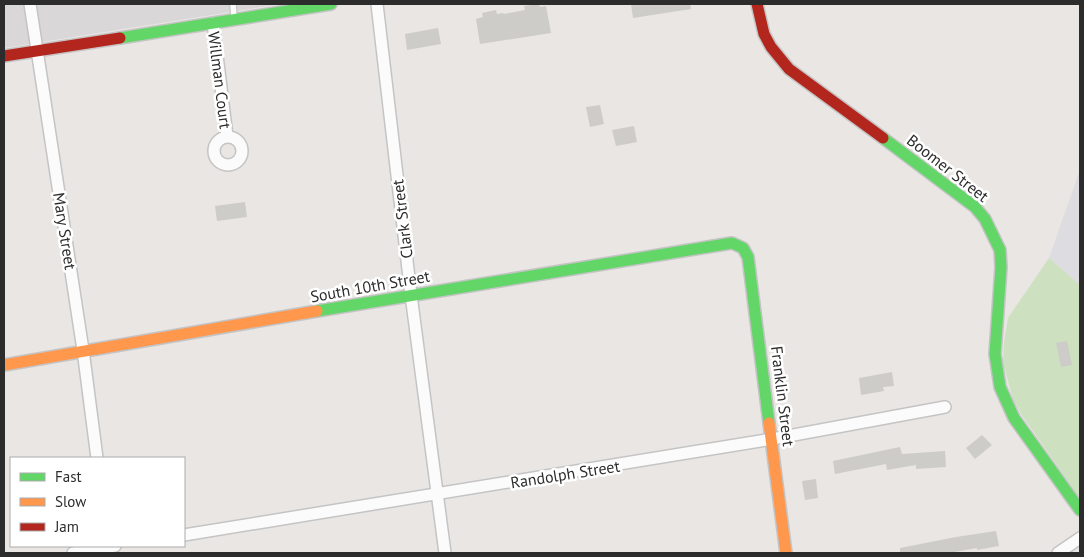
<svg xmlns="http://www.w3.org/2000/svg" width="1084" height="557" font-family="'PT Sans',sans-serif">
<rect width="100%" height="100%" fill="#e9e6e3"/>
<path fill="#dad7d9" d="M 4,4 L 281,4 L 4,48 Z"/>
<path fill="#dddce0" d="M 1080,170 L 1080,285 L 1049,258 Z"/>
<path fill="#cde0c0" d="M 1049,258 L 1080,285 L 1080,498 L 1021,414 L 1013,399 L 1003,363 L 1004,343 L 1008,318 Z"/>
<path fill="#ceccc9" d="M 539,4 L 540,7 L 546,6 L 551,33 L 480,44 L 476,19 L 483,17 L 482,13 L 496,10 L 497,14 L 503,13 L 504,14 L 525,10 L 524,6 Z
M 631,4 L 690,4 L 691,9 L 633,18 Z
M 438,28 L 441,44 L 407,50 L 405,34 Z
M 600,105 L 604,124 L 590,127 L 586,107 Z
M 634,126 L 637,142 L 616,146 L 612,130 Z
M 245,202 L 247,217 L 217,221 L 215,206 Z
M 1067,341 L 1072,365 L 1061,367 L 1056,343 Z
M 892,372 L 894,386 L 883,387 L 884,391 L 861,395 L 859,378 Z
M 982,435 L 992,445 L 975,459 L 966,448 Z
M 900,447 L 902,454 L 945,451 L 946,467 L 916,469 L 916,465 L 887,470 L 886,464 L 835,474 L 833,461 Z
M 816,479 L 818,498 L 805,500 L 802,481 Z
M 996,531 L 999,546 L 977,550 L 977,548 L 949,553 L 900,553 L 900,548 L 956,537 Z"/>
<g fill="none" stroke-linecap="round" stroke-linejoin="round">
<defs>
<path id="lane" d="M 233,4 L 234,17"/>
<path id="street" d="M 30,4 L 83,350 L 97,458
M 377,4 L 411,295 L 445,553
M 213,23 L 227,136
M214 151a14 14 0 1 1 28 0a14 14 0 1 1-28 0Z
M 184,535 L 772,439 L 945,407
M 73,553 L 115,546
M 1058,553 L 1080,538"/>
<path id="fast" d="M 120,38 L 331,4
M 883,138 L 975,207 L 985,219 L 1000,250 L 1001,267 L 995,354 L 1000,387 L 1014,418 L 1080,510
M 317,311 L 732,243 L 743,248 L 748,257 L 769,423"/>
<path id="slow" d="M 4,365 L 317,311
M 769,423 L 786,553"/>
<path id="jam" d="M 757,4 L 764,34 L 771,47 L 789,69 L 883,138
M 4,56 L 120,38"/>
</defs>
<use href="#lane" stroke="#c5c4c5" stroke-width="8"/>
<use href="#street" stroke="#c5c4c5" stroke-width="14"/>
<use href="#fast" stroke="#c5c4c5" stroke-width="14"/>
<use href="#slow" stroke="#c5c4c5" stroke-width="14"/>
<use href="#jam" stroke="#c5c4c5" stroke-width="14"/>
<use href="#lane" stroke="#fcfbfb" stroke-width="5.5"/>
<use href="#street" stroke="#fcfbfb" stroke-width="11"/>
<use href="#fast" stroke="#63d668" stroke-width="11"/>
<use href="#slow" stroke="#ff974d" stroke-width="11"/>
<use href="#jam" stroke="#b3261e" stroke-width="11"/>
</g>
<g text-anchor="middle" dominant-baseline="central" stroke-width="5" stroke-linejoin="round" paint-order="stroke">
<g font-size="16" fill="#2c2c2c" stroke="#fff">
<text transform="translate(220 80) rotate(83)">Willman Court</text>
<text transform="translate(948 168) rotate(38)">Boomer Street</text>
<text transform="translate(402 219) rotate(-97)">Clark Street</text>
<text transform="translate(65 231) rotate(81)">Mary Street</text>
<text transform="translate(370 286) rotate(-10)">South 10th Street</text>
<text transform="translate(783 396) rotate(83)">Franklin Street</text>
<text transform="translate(565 474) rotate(-9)">Randolph Street</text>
</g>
</g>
<rect width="1084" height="557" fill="none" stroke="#2c2c2c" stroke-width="10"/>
<rect x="10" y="457" width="175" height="90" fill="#ffffff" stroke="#ababab"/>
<rect x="20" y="473" width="25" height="8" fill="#63d668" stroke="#ababab"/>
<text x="55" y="482" font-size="15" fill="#2c2c2c">Fast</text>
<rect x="20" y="498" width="25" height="8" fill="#ff974d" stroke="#ababab"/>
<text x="55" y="507" font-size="15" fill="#2c2c2c">Slow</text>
<rect x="20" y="523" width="25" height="8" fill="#b3261e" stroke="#ababab"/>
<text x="55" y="532" font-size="15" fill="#2c2c2c">Jam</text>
</svg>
